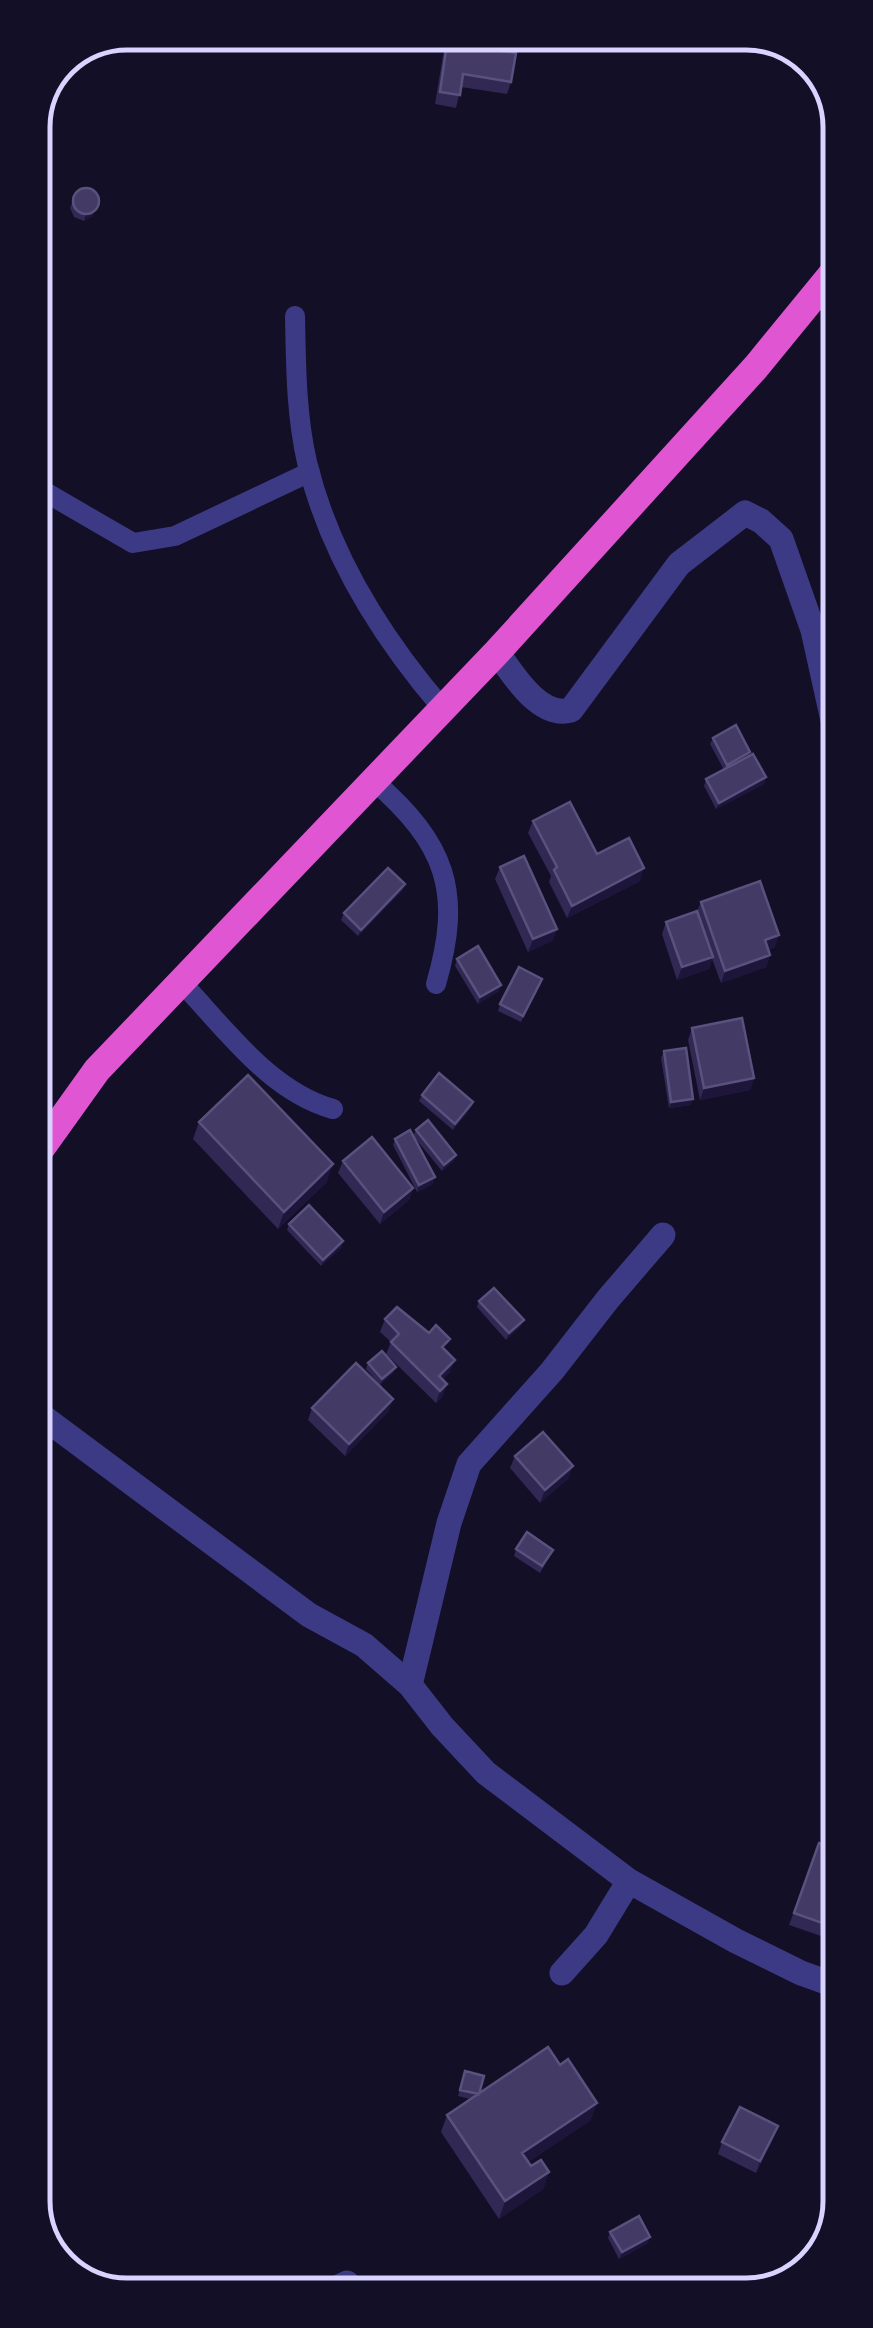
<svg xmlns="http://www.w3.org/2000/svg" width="873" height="2328" font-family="Montserrat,sans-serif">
<rect width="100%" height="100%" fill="#130f26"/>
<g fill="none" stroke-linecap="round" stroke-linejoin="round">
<path stroke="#3d3a85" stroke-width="20" d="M 295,316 C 296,365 296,414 307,462 C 329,553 382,638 443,709
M 33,485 L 133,543 L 175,536 L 310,472
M 374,781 C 446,844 463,891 436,984
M 181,982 C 225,1028 269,1091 333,1109"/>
<path stroke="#3d3a85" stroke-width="25" d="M 497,652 C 513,675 540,719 571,710 L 679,564 L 745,513 L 761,521 L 781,539 L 813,630 L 838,743
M 35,1411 L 309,1615 L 364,1645 L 410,1685 L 442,1726 L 486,1773 L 629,1881 L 736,1941 L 801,1973 L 840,1987
M 410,1685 L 449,1523 L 469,1464 L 552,1371 L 608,1299 L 663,1235
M 562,1973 L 596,1935 L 629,1881
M 324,2294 L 347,2283"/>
<path stroke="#e055d1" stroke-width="28" d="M 34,1158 L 97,1070 L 497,652 L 756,367 L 837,268"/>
</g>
<path fill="#312854" d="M 447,43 L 511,82 L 507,94 L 461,87 L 456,108 L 435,104 L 443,55 Z
M 76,192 L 93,216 L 84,221 L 74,217 L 70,208 Z
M 33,246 L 40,273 L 35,285 L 33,285 Z
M 713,738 L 749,757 L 766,777 L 764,784 L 716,809 L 704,786 L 706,779 L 724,770 L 710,744 Z
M 533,821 L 597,854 L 640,881 L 567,918 L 549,882 L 551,876 L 528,833 Z
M 500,867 L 557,929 L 552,941 L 528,952 L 495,879 Z
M 403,890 L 358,936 L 341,920 L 344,913 Z
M 701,902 L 775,947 L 768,950 L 770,955 L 766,967 L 721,983 L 712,959 L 709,969 L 677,980 L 662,934 L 666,922 L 697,911 Z
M 457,959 L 499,991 L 478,1004 L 455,966 Z
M 542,979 L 521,1022 L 498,1011 L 500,1004 Z
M 692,1028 L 754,1078 L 750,1090 L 700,1100 L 688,1040 Z
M 664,1051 L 691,1105 L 669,1108 L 661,1058 Z
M 422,1095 L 473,1102 L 471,1108 L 453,1130 L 419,1101 Z
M 199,1122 L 327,1182 L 278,1229 L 193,1139 Z
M 416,1130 L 454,1161 L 442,1171 L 414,1137 L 433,1184 L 417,1192 L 393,1145 L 395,1139 L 413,1136 Z
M 343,1161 L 413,1188 L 409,1200 L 380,1224 L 338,1173 Z
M 289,1224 L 343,1241 L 341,1248 L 321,1266 L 287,1230 Z
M 479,1301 L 521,1326 L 506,1340 L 477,1307 Z
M 385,1319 L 446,1351 L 450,1372 L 443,1379 L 443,1396 L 436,1403 L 386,1354 L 391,1342 L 380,1332 Z
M 368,1363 L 393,1373 L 380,1385 L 366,1369 Z
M 312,1408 L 389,1411 L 345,1456 L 308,1420 Z
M 515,1456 L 569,1478 L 540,1503 L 510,1468 Z
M 516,1549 L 553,1550 L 540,1573 L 514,1556 Z
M 840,1816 L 840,1848 L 831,1845 Z
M 819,1843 L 840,1851 L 840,1928 L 826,1923 L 821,1936 L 789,1925 Z
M 465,2071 L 479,2094 L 591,2120 L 528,2162 L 531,2166 L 549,2172 L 543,2189 L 499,2219 L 441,2132 L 447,2115 L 470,2099 L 458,2096 Z
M 773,2139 L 756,2173 L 718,2154 L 722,2142 Z
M 610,2232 L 648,2243 L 619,2259 L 608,2238 Z"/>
<path fill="#1d163a" d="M 95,210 L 93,216 L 84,221 L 86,214 Z
M 750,752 L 748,759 L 725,771 L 727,765 Z
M 766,777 L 764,784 L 716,809 L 719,803 Z
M 644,868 L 640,881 L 567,918 L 572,906 Z
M 405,884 L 403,890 L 358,936 L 361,930 Z
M 557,929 L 552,941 L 528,952 L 533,939 Z
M 779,935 L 775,947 L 761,952 L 765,940 Z
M 770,955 L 766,967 L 721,983 L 725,971 Z
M 713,957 L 709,969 L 677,980 L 682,967 Z
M 501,985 L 499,991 L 478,1004 L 480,997 Z
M 754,1078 L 750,1090 L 700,1100 L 704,1088 Z
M 693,1099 L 691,1105 L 669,1108 L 671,1102 Z
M 473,1102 L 471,1108 L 453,1130 L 455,1124 Z
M 456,1155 L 454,1161 L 442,1171 L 444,1165 Z
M 333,1164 L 327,1182 L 278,1229 L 284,1212 Z
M 435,1177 L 433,1184 L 417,1192 L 419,1185 Z
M 413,1188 L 409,1200 L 380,1224 L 384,1212 Z
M 343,1241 L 341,1248 L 321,1266 L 323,1260 Z
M 524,1320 L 521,1326 L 506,1340 L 509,1333 Z
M 455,1360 L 450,1372 L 435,1388 L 439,1376 Z
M 396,1367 L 393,1373 L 380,1385 L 382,1379 Z
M 447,1384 L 443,1396 L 436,1403 L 440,1391 Z
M 393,1399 L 389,1411 L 345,1456 L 349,1444 Z
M 573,1466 L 569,1478 L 540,1503 L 545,1490 Z
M 597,2103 L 591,2120 L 516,2170 L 522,2153 Z
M 778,2126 L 773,2139 L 756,2173 L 760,2161 Z
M 549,2172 L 543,2189 L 499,2219 L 505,2201 Z
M 650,2237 L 648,2243 L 619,2259 L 622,2252 Z"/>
<path fill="#433a66" stroke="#5a527e" stroke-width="2.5" d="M 447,43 L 516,53 L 511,82 L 463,74 L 460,95 L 440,92 Z
M73 201a13 13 0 1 1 26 0a13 13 0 1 1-26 0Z
M 33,246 L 44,248 L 40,273 L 33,272 Z
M 736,725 L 750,752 L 727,765 L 713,738 Z
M 753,754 L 766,777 L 719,803 L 706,779 Z
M 570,802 L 597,854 L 629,838 L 644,868 L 572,906 L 554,870 L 557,867 L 533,821 Z
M 524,856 L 557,929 L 533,939 L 500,867 Z
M 388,868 L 405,884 L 361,930 L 344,913 Z
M 760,881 L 779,935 L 765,940 L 770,955 L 725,971 L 701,902 Z
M 697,911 L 713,957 L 682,967 L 666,922 Z
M 478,946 L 501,985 L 480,997 L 457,959 Z
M 519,967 L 542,979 L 523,1016 L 500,1004 Z
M 742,1018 L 754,1078 L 704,1088 L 692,1028 Z
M 686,1048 L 693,1099 L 671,1102 L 664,1051 Z
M 439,1073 L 473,1102 L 455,1124 L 422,1095 Z
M 248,1075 L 333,1164 L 284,1212 L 199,1122 Z
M 428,1120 L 456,1155 L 444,1165 L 416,1130 Z
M 410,1130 L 435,1177 L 419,1185 L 395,1139 Z
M 372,1137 L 413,1188 L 384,1212 L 343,1161 Z
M 309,1205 L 343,1241 L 323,1260 L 289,1224 Z
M 494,1288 L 524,1320 L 509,1333 L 479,1301 Z
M 397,1307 L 429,1333 L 436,1325 L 450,1339 L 442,1347 L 455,1360 L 439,1376 L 447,1384 L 440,1391 L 391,1342 L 399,1334 L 385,1319 Z
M 382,1351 L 396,1367 L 382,1379 L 368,1363 Z
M 356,1363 L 393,1399 L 349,1444 L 312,1408 Z
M 543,1432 L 573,1466 L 545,1490 L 515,1456 Z
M 527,1532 L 553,1550 L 542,1566 L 516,1549 Z
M 840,1817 L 840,1841 L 833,1839 Z
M 819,1843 L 840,1851 L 840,1914 L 830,1910 L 825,1924 L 794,1913 Z
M 548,2047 L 560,2065 L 568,2059 L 597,2103 L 522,2153 L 531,2166 L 541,2160 L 549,2172 L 505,2201 L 447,2115 Z
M 465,2071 L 484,2076 L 479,2094 L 460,2090 Z
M 740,2107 L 778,2126 L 760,2161 L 722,2142 Z
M 639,2216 L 650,2237 L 622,2252 L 610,2232 Z"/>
<path d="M0 0H873V2328H0ZM127 50H746A77 77 0 0 1 823 127V2201A77 77 0 0 1 746 2278H127A77 77 0 0 1 50 2201V127A77 77 0 0 1 127 50Z" fill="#130f26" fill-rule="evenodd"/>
<path fill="none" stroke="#d9d4ff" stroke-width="5" d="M127 50H746A77 77 0 0 1 823 127V2201A77 77 0 0 1 746 2278H127A77 77 0 0 1 50 2201V127A77 77 0 0 1 127 50Z"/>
</svg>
